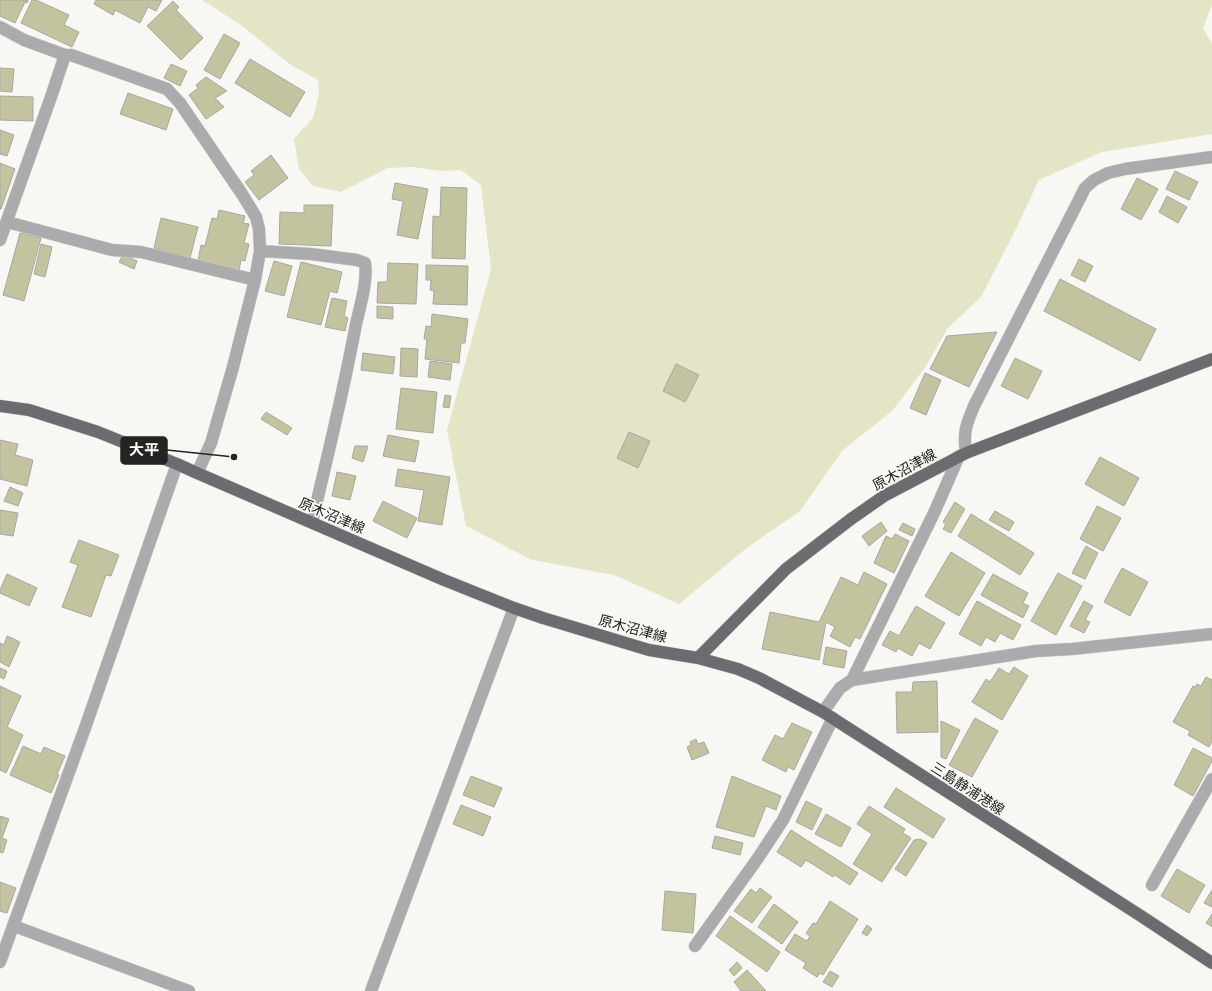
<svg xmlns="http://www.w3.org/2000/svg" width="1212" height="991" font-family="Barlow,'Noto Sans JP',sans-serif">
<rect width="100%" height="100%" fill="#f7f8f3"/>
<path fill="#e4e5c7" d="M 202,0 L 1212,0 L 1212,5 L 1203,28 L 1212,44 L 1212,134 L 1102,152 L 1039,180 L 1013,235 L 981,297 L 947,329 L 926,366 L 893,410 L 842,451 L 800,511 L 748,547 L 679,604 L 614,575 L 532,560 L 466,526 L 447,430 L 491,269 L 481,185 L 461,170 L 441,171 L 413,167 L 388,168 L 341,192 L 313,186 L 299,169 L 294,139 L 313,118 L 319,93 L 318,80 L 291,65 L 241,25 Z"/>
<path fill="#c3c49f" stroke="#a7a7a3" d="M 0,0 L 28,0 L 27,3 L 25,2 L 15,23 L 0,16 Z
M 32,0 L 36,0 L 69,15 L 64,25 L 79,32 L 72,47 L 21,23 Z
M 96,0 L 162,0 L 156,11 L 148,7 L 140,23 L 115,10 L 113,15 L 94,4 Z
M 173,1 L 179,7 L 176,10 L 203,38 L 181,60 L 147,26 Z
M 224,34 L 240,43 L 220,79 L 204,70 Z
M 250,59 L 305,92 L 290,117 L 235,83 Z
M 171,64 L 187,71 L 180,86 L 164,78 Z
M 0,68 L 14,69 L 12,92 L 0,91 Z
M 206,77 L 227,91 L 215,98 L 224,107 L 206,119 L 189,95 L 198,88 L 196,85 Z
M 128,93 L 173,109 L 166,130 L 120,114 Z
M 0,96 L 33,97 L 33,121 L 0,120 Z
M 0,130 L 14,135 L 7,156 L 0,154 Z
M 271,155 L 288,178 L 259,200 L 245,182 L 254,175 L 251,171 Z
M 0,163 L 15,169 L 1,209 L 0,209 Z
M 1175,171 L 1198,182 L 1189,200 L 1166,189 Z
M 1137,178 L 1158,189 L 1141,220 L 1121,209 Z
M 395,183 L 428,189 L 418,239 L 397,235 L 403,201 L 392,199 Z
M 441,187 L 467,188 L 465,259 L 432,258 L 433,216 L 440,217 Z
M 1167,196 L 1187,207 L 1178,223 L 1159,212 Z
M 304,205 L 333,205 L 331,246 L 279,244 L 280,212 L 304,213 Z
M 219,210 L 245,216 L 243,223 L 249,224 L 244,243 L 249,244 L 245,261 L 241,260 L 239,271 L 198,261 L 201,245 L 205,246 L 212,218 L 217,219 Z
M 161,218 L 198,227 L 190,258 L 154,248 Z
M 20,233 L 41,238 L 24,301 L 3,295 Z
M 41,244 L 52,247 L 45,277 L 34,274 Z
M 123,255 L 137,261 L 134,269 L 119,262 Z
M 1079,259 L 1093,266 L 1085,282 L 1071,275 Z
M 274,261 L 292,266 L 284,296 L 265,291 Z
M 301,262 L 342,272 L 337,293 L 330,291 L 321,325 L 287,317 Z
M 388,263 L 418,264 L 416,304 L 377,303 L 378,282 L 387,282 Z
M 426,265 L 468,266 L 467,305 L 433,304 L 434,291 L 430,290 L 431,280 L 426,280 Z
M 1060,279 L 1156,329 L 1140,361 L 1044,311 Z
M 332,298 L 347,301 L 344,316 L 348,318 L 345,331 L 325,327 Z
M 377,306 L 393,307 L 393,319 L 377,318 Z
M 432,314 L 468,319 L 465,343 L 461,343 L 459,363 L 425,359 L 427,339 L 424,339 L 426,326 L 431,327 Z
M 997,332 L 969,387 L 930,369 L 947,336 Z
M 401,348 L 418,349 L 417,377 L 400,376 Z
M 363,353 L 395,357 L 393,374 L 361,370 Z
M 1015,358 L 1042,371 L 1028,399 L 1001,386 Z
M 430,361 L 452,364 L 450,380 L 428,377 Z
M 676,364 L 699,375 L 685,402 L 663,391 Z
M 925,373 L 941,380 L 926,415 L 910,408 Z
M 401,388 L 437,392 L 433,433 L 396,429 Z
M 445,395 L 451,396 L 449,408 L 443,407 Z
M 266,412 L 292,428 L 287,435 L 261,419 Z
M 629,432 L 650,441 L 638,468 L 617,458 Z
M 388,435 L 419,441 L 415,462 L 383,456 Z
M 0,440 L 18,444 L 15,455 L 33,460 L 27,486 L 0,479 Z
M 355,446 L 368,446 L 363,462 L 352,458 Z
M 1100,457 L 1139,478 L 1124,506 L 1085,484 Z
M 398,469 L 450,477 L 442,525 L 418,521 L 424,490 L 395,486 Z
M 337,472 L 356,476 L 350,500 L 332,496 Z
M 10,487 L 23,493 L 18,506 L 4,501 Z
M 383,501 L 417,518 L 407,538 L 373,521 Z
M 955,502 L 965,509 L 951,533 L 943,529 L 946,524 L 943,522 Z
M 1097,506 L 1121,518 L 1103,551 L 1080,539 Z
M 0,510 L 18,513 L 13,536 L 0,534 Z
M 995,511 L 1014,522 L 1009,531 L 989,520 Z
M 971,514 L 1034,553 L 1020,575 L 958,536 Z
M 881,522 L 887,531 L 869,546 L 862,536 Z
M 903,523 L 915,529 L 912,536 L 899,530 Z
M 895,534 L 909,541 L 894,573 L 874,563 L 886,536 L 892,539 Z
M 79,540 L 119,555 L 111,576 L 106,575 L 91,617 L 62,607 L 78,565 L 70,562 Z
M 1086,546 L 1098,553 L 1085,579 L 1072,573 Z
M 951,552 L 985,573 L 959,616 L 925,596 Z
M 1122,568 L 1148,582 L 1130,616 L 1104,602 Z
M 864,572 L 887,584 L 860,639 L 855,637 L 850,647 L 830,636 L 835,627 L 826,622 L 819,660 L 762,649 L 770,612 L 819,622 L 841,577 L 858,585 Z
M 1058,573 L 1082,586 L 1056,635 L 1031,621 Z
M 7,574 L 37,588 L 29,606 L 0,593 L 0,590 Z
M 993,574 L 1028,593 L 1023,603 L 1029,606 L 1023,618 L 981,595 Z
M 977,601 L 1021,625 L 1013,640 L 1000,633 L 995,642 L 986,637 L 981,646 L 959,634 Z
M 1084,601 L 1093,606 L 1085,620 L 1090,622 L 1084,633 L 1070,626 Z
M 916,606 L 945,623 L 930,649 L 919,643 L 912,656 L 898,648 L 896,652 L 882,645 L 890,631 L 899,636 Z
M 7,636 L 20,642 L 9,667 L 0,662 L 0,643 L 4,645 Z
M 826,647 L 847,651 L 844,668 L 823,664 Z
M 1014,667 L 1028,676 L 1002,720 L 972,702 L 986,679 L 990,682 L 999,668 L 1009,674 Z
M 0,668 L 7,671 L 4,679 L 0,677 Z
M 1206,677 L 1212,680 L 1212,741 L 1209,747 L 1188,735 L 1190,731 L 1173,722 L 1193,686 L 1196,687 L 1197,684 L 1201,686 Z
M 937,681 L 938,732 L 897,733 L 896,692 L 912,692 L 913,682 Z
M 0,686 L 21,696 L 7,727 L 23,735 L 6,773 L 0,770 Z
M 975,718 L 998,731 L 972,777 L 949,765 Z
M 941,721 L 960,730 L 946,759 L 941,757 Z
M 792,723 L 812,732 L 794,770 L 788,767 L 786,772 L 762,760 L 775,735 L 783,739 Z
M 696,739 L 698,744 L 704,742 L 709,753 L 692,760 L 687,747 L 691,745 L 690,742 Z
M 23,746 L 41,754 L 44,747 L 65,756 L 57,774 L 59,775 L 51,793 L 10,775 Z
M 1193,748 L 1212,758 L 1212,761 L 1193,796 L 1174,785 Z
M 471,776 L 502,788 L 494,807 L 463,795 Z
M 732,776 L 781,796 L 776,810 L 766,806 L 754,837 L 716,827 Z
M 896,788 L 945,819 L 933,838 L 884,807 Z
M 806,801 L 822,809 L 812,830 L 796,822 Z
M 461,805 L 491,817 L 483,836 L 453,824 Z
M 869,806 L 905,829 L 903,833 L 911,838 L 882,882 L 853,864 L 872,834 L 857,824 Z
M 826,814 L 851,828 L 841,847 L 815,834 Z
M 0,816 L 9,819 L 2,838 L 7,840 L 3,853 L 0,852 Z
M 791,830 L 858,873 L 850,885 L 835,875 L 833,877 L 806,860 L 801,867 L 777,852 Z
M 715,836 L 743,843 L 740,855 L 712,848 Z
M 920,839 L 927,843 L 906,876 L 895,869 L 914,840 Z
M 1177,869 L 1205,885 L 1189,913 L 1161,896 Z
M 0,882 L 16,888 L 7,913 L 0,911 Z
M 760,888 L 772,897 L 752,923 L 734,911 L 751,889 L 756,893 Z
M 1212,890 L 1212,907 L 1204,903 Z
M 665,891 L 696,894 L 693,933 L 662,930 Z
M 830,901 L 858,919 L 823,975 L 820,973 L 817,977 L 803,968 L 806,963 L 785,950 L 795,934 L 807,941 L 810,936 L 806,933 L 813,923 L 816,924 Z
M 774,904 L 798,922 L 782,944 L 758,927 Z
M 1212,914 L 1212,927 L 1206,923 Z
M 730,916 L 780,952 L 767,972 L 716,936 Z
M 867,925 L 872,929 L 867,936 L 862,933 Z
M 737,962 L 742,968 L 734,976 L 729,970 Z
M 747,970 L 766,991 L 741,991 L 734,982 Z
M 830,971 L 839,976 L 832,987 L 823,982 Z"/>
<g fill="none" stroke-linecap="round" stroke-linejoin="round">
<defs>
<path id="minor" d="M 0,27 L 24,40 L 65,55 L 71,55 L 167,89 L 180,103 L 242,194 L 256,217 L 259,229 L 260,251
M 7,222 L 112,250 L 141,252 L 255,280
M 0,240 L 51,97 L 65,55
M 966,453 C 963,433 966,425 974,406 L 1085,188 L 1094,180 L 1108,173 L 1125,169 L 1212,157
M 197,473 L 211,443 L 233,367 L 255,280 L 260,251 L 311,254 L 357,260 L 365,263 C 368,283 359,309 355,329 C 343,394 327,458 312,522
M 852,680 L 934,513 L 959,456
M 823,712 L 840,688 L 852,680 L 1036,651 L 1072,649 L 1212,634
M 1152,885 L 1212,779
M 14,926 L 189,991
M 695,946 L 758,858 L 783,820 L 833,718
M 0,962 L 85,728 L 177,464
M 371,991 L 514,608"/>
<path id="major" d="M 0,406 L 29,410 L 98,432 L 177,464 L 197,473 L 444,580 L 514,608 L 543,618 L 649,650 L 698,658 L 786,569 L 851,519 L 884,496 L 966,453 L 1212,359
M 698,658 L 738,669 L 759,678 L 823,712 L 1141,916 L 1212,963"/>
</defs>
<use href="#minor" stroke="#d1d2cd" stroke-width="13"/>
<use href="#major" stroke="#d1d2cd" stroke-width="13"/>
<use href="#minor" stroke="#ababad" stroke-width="12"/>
<use href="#major" stroke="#6c6c70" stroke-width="12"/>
</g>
<g text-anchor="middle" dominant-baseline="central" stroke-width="3.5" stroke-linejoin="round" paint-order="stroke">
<g font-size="14" fill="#242422" stroke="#f7f8f3">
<text transform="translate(904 469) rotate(-29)">原木沼津線</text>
<text transform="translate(332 515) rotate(23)">原木沼津線</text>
<text transform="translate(633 628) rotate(15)">原木沼津線</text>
<text transform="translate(968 788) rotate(33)">三島静浦港線</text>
</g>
</g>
<path fill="none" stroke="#242422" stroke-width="1.5" d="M234 457L167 450"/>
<circle fill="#242422" stroke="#f7f8f3" stroke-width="1.5" cx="234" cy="457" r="4"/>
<rect fill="#242422" stroke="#242422" stroke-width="1.5" x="121" y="437" width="46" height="27" rx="4"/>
<g font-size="15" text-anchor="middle" font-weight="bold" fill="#fff">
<text x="144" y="455">大平</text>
</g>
</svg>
